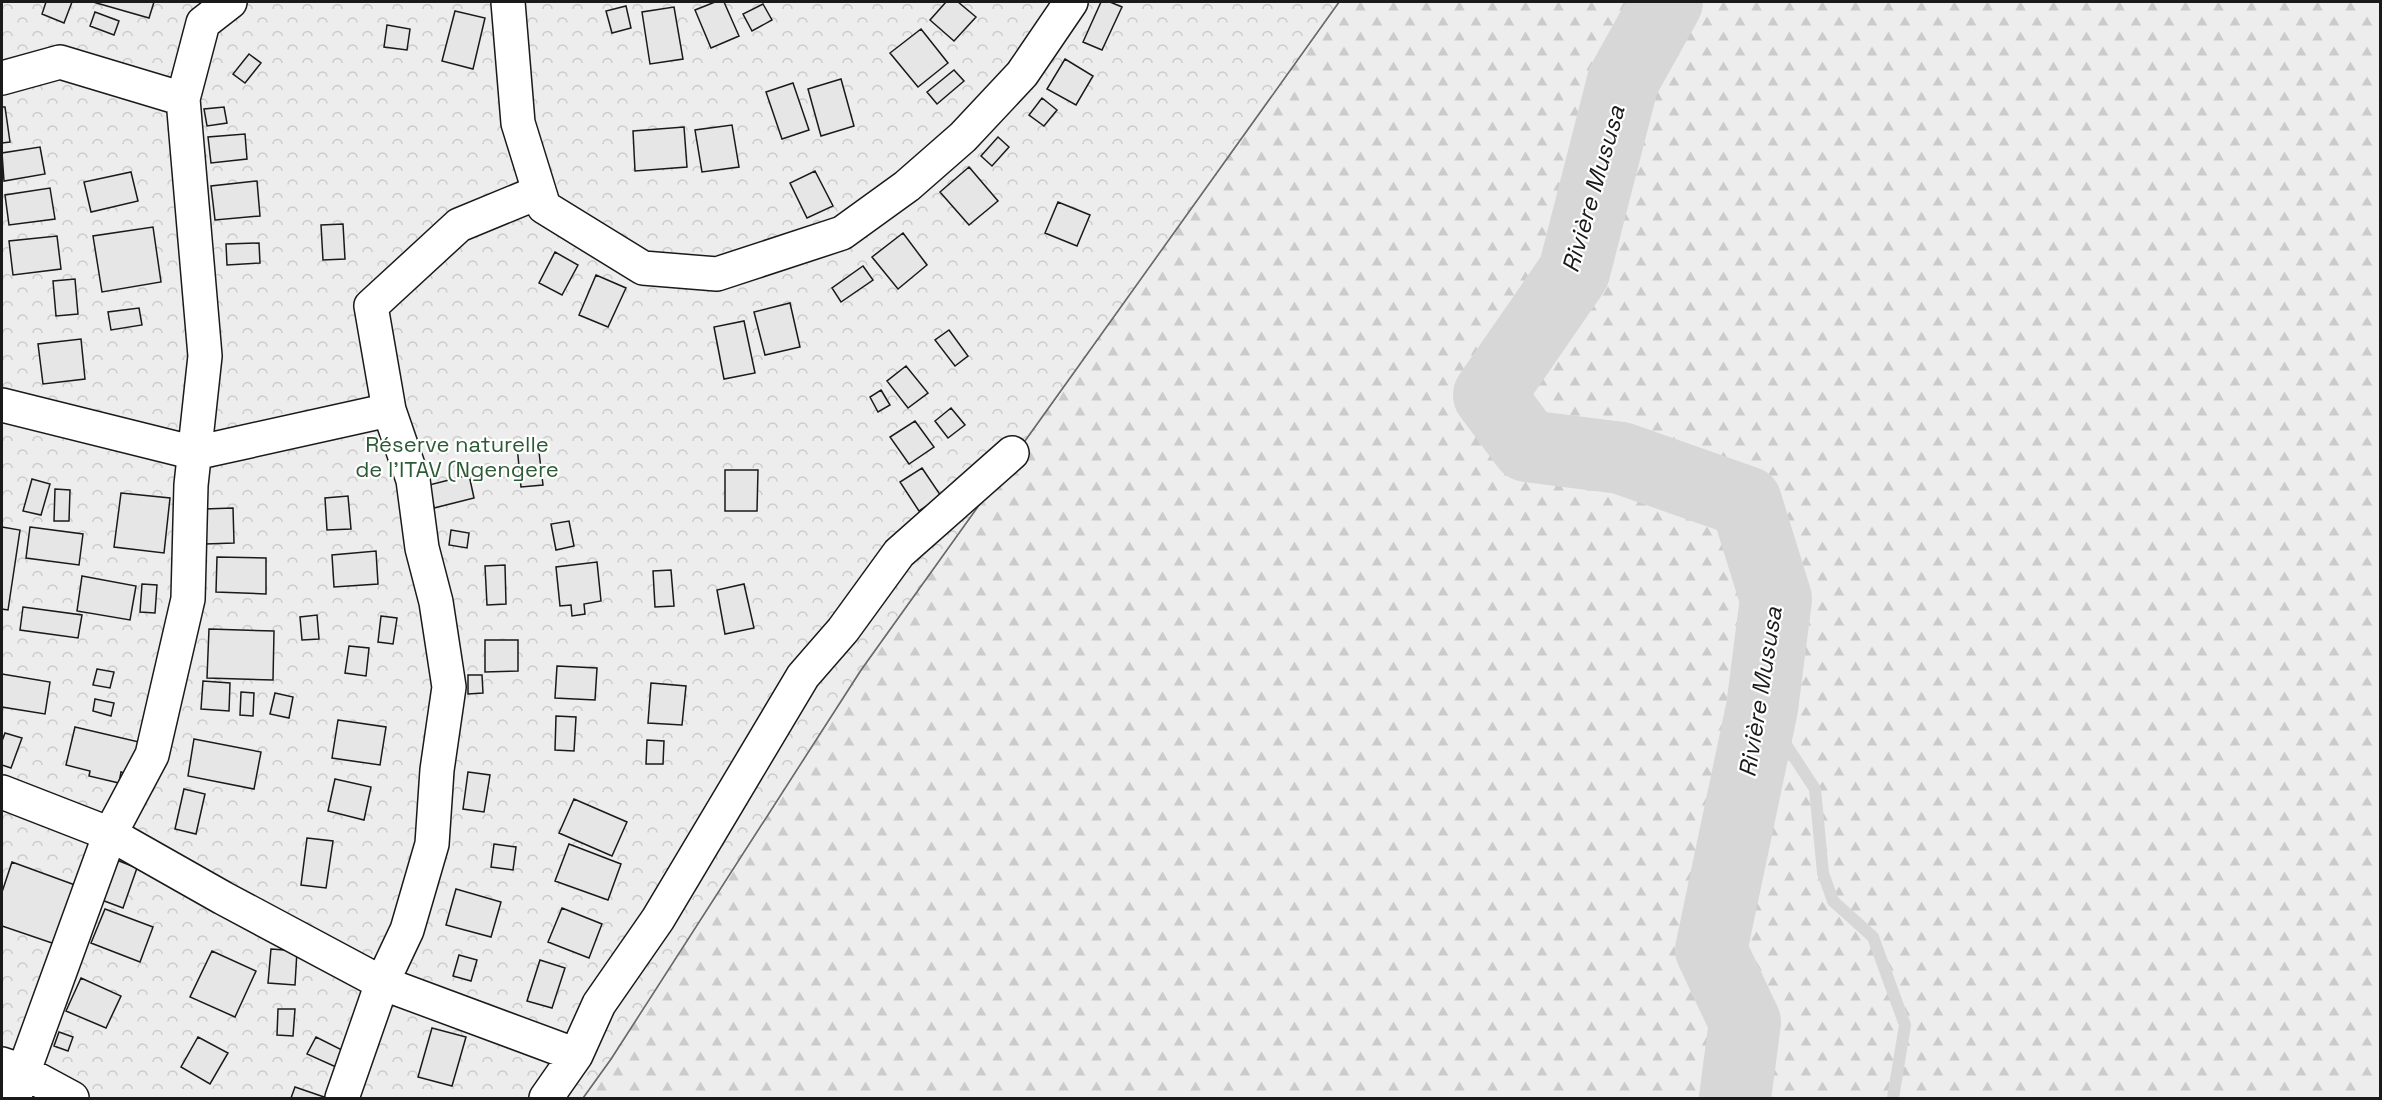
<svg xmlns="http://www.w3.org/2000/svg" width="2382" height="1100" font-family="'Space Grotesk',sans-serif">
<defs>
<pattern id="forest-firs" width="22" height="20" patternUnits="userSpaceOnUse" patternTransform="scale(1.5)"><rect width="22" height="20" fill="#ededed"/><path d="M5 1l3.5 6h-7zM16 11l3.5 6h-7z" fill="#cbcbcb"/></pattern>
<pattern id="park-crowns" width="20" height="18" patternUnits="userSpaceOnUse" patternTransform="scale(1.5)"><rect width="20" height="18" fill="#ededed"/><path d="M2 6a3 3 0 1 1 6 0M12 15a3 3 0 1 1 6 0" fill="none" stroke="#cbcbcb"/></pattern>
</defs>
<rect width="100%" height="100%" fill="#fff"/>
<path fill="url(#forest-firs)" stroke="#6a6a6a" stroke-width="1.5" d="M 1339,2 L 2380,2 L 2380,1098 L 583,1098 L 611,1059 L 861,670 Z"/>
<path fill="url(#park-crowns)" stroke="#6a6a6a" stroke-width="1.5" d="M 2,2 L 1339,2 L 861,670 L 611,1059 L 583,1098 L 2,1098 Z"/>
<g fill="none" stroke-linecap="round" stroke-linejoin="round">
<path stroke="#d7d7d7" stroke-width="12" d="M 1762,708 L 1815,789 L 1823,873 L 1833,901 L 1873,937 L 1905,1025 L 1893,1098"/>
<path stroke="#d7d7d7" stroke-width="72" d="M 1667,2 L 1623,81 L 1574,272 L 1489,395 L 1527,446 L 1621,458 L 1746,502 L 1776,599 L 1762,708 L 1711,950 L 1745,1022 L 1735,1098"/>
</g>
<path fill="#e6e6e6" stroke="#1a1a1a" stroke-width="1.5" d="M 46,2 L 72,2 L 64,23 L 42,14 Z
M 93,2 L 154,2 L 149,18 Z
M 715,2 L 724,2 L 739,36 L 711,48 L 695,10 Z
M 946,2 L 958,2 L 976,17 L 954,41 L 930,20 Z
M 1101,2 L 1110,2 L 1122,7 L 1102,50 L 1083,42 Z
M 763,4 L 772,20 L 752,31 L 743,14 Z
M 626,6 L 631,28 L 612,33 L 606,11 Z
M 674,7 L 683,59 L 650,64 L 642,12 Z
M 455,11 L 485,18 L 473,69 L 442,61 Z
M 95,12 L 119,21 L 114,35 L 90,26 Z
M 387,25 L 410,29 L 407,50 L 384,47 Z
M 921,29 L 948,63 L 918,87 L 890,53 Z
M 249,54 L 261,63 L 245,83 L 233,74 Z
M 1065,59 L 1093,76 L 1076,105 L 1047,89 Z
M 954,70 L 964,81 L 937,104 L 927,92 Z
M 841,79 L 854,126 L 821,136 L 808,89 Z
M 793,83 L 809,130 L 782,139 L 766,92 Z
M 1042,98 L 1057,110 L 1044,126 L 1029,115 Z
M 2,107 L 5,107 L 10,142 L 2,143 Z
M 224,107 L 227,123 L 207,126 L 204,109 Z
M 732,125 L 739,167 L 702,172 L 695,130 Z
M 684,127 L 687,167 L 635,171 L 633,131 Z
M 245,134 L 247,159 L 211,163 L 208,137 Z
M 998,137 L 1009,147 L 992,166 L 981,156 Z
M 40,147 L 45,174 L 4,181 L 2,153 Z
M 969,167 L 998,201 L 969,225 L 940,192 Z
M 815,171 L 833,206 L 807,218 L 790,183 Z
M 131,172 L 138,201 L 91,212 L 84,182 Z
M 257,181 L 260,216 L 215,220 L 211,186 Z
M 50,188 L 55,219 L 9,225 L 5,195 Z
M 1058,202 L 1090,215 L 1077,246 L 1045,233 Z
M 343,224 L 345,259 L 323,260 L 321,225 Z
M 153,227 L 161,282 L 102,292 L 93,236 Z
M 903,233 L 927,265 L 898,289 L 872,257 Z
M 57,236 L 61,269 L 13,275 L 9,241 Z
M 259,243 L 260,263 L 227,265 L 226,244 Z
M 555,252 L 578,265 L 562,295 L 539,283 Z
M 863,266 L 873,280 L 841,302 L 832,288 Z
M 596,275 L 626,288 L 608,327 L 579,315 Z
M 75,279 L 78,314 L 56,316 L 53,281 Z
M 790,303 L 800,347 L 765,355 L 754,312 Z
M 139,308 L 142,325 L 111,330 L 108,312 Z
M 744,321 L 755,373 L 724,379 L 714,327 Z
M 949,330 L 968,356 L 955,366 L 935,340 Z
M 81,339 L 85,379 L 43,384 L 38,344 Z
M 906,366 L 928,393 L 908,408 L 887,381 Z
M 881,390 L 890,405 L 878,412 L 870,397 Z
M 951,408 L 965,425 L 948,438 L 935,421 Z
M 915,421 L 934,447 L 909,464 L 890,437 Z
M 538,444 L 543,485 L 521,487 L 517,446 Z
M 922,468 L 941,496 L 919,511 L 900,482 Z
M 725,470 L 758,470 L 757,511 L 725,511 Z
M 469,475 L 474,498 L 434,508 L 429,485 Z
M 32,479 L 50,484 L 41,515 L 23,511 Z
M 55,489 L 70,490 L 69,521 L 54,521 Z
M 121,493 L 170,498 L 164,553 L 114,547 Z
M 348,496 L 351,529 L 327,530 L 325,498 Z
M 233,508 L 234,543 L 205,544 L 204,509 Z
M 569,521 L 574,546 L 556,550 L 551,524 Z
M 2,527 L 20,530 L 8,610 L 2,609 Z
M 30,527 L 83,534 L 79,565 L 26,558 Z
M 451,530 L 469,533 L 467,548 L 449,545 Z
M 376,551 L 378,584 L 334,587 L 332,555 Z
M 217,557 L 266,558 L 266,594 L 216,592 Z
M 597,562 L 601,601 L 584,604 L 585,614 L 572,616 L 571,605 L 560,606 L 556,567 Z
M 505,565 L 506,604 L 487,605 L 485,566 Z
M 671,570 L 674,606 L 655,607 L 653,571 Z
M 82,576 L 136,586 L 130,620 L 77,611 Z
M 142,584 L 157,585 L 155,613 L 140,612 Z
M 744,584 L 754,628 L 725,634 L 717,590 Z
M 23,607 L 82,615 L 78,638 L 20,630 Z
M 317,615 L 319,639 L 302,640 L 300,617 Z
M 381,616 L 397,618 L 393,644 L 378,642 Z
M 209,629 L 274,631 L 273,680 L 207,678 Z
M 485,640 L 518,640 L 518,671 L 485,672 Z
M 349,646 L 369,648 L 366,676 L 345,673 Z
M 557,666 L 597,668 L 595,700 L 555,698 Z
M 97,669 L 114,672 L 110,688 L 93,685 Z
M 2,674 L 50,682 L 45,714 L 2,707 Z
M 468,675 L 482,675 L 483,693 L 468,694 Z
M 203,681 L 230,683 L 229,711 L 201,709 Z
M 651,683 L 686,686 L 682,725 L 648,723 Z
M 241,692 L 254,693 L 253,716 L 240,715 Z
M 275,693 L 293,697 L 289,718 L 270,714 Z
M 95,699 L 114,703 L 111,716 L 93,711 Z
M 556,716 L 576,717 L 574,751 L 555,750 Z
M 338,720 L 386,727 L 380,765 L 332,758 Z
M 75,727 L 139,742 L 131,775 L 121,772 L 119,783 L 89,776 L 90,771 L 66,765 Z
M 5,733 L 22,738 L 11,768 L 2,765 L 2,741 Z
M 194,739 L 261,752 L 254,789 L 188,776 Z
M 647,740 L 664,741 L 663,764 L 646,764 Z
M 468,772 L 490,775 L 484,812 L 463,809 Z
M 335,779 L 371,787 L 364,820 L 328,811 Z
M 184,789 L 205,794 L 196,834 L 175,829 Z
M 574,799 L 627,822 L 612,856 L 559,833 Z
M 307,838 L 333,841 L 326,888 L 301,885 Z
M 494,844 L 516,847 L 513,870 L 491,867 Z
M 569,844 L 621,864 L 608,900 L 555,881 Z
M 114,859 L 137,868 L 123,908 L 99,899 Z
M 12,862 L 75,885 L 55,944 L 2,926 L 2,892 Z
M 456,889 L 501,902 L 491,937 L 446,925 Z
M 562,908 L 602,924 L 589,958 L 548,942 Z
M 105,909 L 153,927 L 140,962 L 91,943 Z
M 271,949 L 297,951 L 295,985 L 268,983 Z
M 212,951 L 256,971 L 235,1017 L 190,997 Z
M 459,955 L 477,960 L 471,981 L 453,976 Z
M 540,960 L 565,968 L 552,1008 L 527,1001 Z
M 81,978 L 121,996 L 106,1028 L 66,1011 Z
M 278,1009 L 295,1009 L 293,1036 L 277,1035 Z
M 432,1028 L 466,1037 L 452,1086 L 418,1077 Z
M 59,1032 L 73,1037 L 68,1051 L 54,1046 Z
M 198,1037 L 228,1053 L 210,1084 L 181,1067 Z
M 316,1037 L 344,1051 L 336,1067 L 307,1054 Z
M 295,1087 L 327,1098 L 291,1098 Z"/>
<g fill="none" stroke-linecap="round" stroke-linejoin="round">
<defs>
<path id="street" d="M 508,2 L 518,123 L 544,207 L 643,268 L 717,274 L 842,233 L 907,186 L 963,137 L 1022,74 L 1071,2
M 2,78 L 60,62 L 183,99 L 203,23 L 230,2
M 2,405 L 195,453 L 389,410
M 2,792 L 110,834 L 223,898 L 382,983 L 576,1055
M 2,1064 L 22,1071 L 72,1098
M 14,1098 L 110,834 L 152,755 L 188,599 L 191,485 L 205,356 L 183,99
M 342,1098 L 382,983 L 407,930 L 432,844 L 437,770 L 449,687 L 436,602 L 422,548 L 413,480 L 389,410 L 371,306 L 459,225 L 539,192
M 546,1098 L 576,1055 L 599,1004 L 658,919 L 803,676 L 843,630 L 899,553 L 1012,453"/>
</defs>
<use href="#street" stroke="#1a1a1a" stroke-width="36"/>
<use href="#street" stroke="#fff" stroke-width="33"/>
</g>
<g text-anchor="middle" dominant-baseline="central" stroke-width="4.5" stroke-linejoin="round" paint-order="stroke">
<g font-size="22" fill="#2b5a34" stroke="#fff">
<text x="457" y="444">Réserve naturelle<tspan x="457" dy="25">de l'ITAV (Ngengere</tspan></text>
</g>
<g font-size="24" font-style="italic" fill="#1a1a1a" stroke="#fff">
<text transform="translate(1593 189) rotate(-74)">Rivière Mususa</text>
<text transform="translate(1760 692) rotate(-81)">Rivière Mususa</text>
</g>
</g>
<rect width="2382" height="1100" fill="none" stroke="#1a1a1a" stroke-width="6"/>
</svg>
